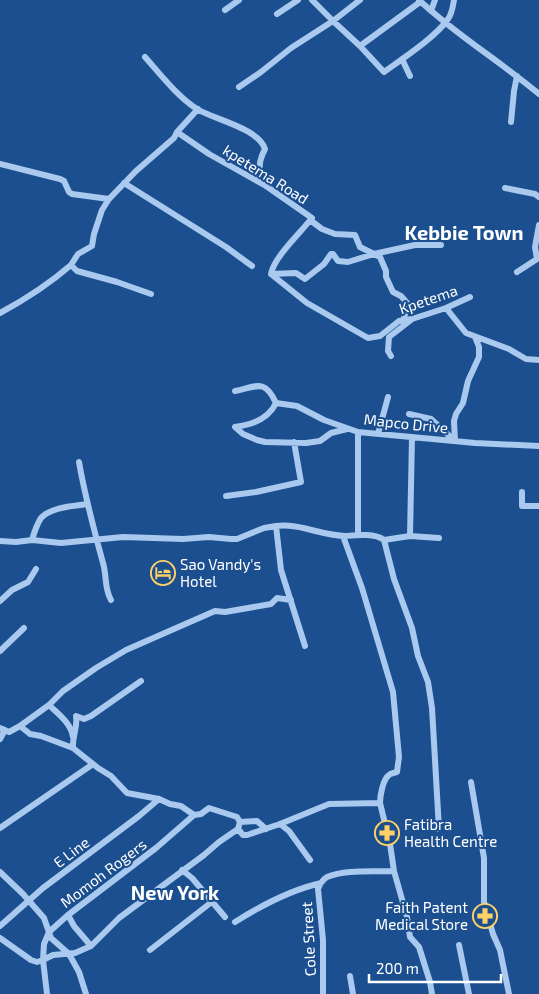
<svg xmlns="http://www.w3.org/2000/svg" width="539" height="994" font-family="'Exo 2',sans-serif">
<rect width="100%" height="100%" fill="#1b4f8f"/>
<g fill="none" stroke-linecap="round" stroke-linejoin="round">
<path stroke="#a9c9ee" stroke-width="6" d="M 312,0 L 333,21 L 360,0
M 419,0 C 456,35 500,61 539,94
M 225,10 L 239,0
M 431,11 L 435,0
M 277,14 L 298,0
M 360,46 L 384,72 C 402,59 437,36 448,19 C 452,14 453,6 454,0
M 145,57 C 161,75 177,96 197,109 C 215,120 258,128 265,149 C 257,164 261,167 259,182
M 402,59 L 410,76
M 239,87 L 261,72 L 291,48 L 333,21 L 360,46 L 420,2
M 198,109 L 177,132 L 209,154 L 266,186 L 312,218 C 301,232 274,257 271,274 L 307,303 L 368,338 L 380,336 L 399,321 L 412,319 L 446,308 L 470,297
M 511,122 L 514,91 L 517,76
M 0,164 L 60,179 L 64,181 L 69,192 L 72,194 L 109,199
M 124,183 L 226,247 L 252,266
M 505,188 L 535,194 L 539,197
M 310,220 L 322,229 L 335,234 L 355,235 L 360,247 L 380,257 L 386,271 L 386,277 L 393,292 L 401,296 L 408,304 L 403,321
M 71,265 L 78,254 L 92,246 L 94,234 L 102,210 L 109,199 L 136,171 L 174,138 L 177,132
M 517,272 L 537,259 L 535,247 L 539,225
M 271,274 L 296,273 L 305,279 L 324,264 L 331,254 L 333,254 L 338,261 L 348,262 L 374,254 L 415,245 L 441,245
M 446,308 L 466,333 L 509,349 L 526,359 L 539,360
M 0,313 C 26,299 49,284 71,265 L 77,271 L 117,282 L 151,294
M 391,356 L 388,351 L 389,337 L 411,320
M 235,391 C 258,386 265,379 276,403
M 276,403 L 297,406 L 324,420 L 358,432 L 475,443 L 539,446
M 409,414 L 431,419 L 455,441 L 454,421 L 456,414 L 463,403 L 468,381 L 479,357 L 479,347 L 475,337
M 235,427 L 243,434 L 257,440 L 265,442 L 306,443 L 320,441 L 331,433 L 347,429
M 235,427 C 251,425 268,420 276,403
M 378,434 L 388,397
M 79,462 C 85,497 94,530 103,563 C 107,576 104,588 111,600
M 522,492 L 522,506 L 539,506
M 226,496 L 256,492 L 301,482 L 294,442
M 358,535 L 358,432
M 343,536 L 362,588 L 393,692 L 399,757 L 397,772 C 394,773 391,773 389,775 C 383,779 380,796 380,803
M 410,536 L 412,437
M 32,540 C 34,533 37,524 41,518 C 51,507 74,506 87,504
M 384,540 L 410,536 L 439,538
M 0,541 L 16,542 L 32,540 L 61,543 L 123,537 L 183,539 L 209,537 L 231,539 L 237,539 L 264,528 L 276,526
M 0,601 L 12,590 L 28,582 L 36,569
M 305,646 L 281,570 L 276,526 C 300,523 322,536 346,536 C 357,535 375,533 384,540 L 394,579 L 412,628 L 418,656 L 428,682 L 432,708 L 439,829
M 0,651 L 24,628
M 49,705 C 58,714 71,723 73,737
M 20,726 L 49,705 L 63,691 L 96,668 L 126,650 L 215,611 L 225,612 L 271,604 L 277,598 L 291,600
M 0,728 L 9,732 L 20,726 L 30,734 L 41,736 L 73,748 L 98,768 L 111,776 L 127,793 L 159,799 L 170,804 L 181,806 L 194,815 L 201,814 L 209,808 L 237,817 L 240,822 L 238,829 L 219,842 L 204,855 L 119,918 L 91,946 L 75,953 L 53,955 L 43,960 L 47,994
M 0,739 L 5,730
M 73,748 C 72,736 78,728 76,716 L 84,719 L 91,716 L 141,681
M 471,782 L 484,858 L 484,902 L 493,934 L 500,950 L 509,994
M 240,822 L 257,821 L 266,829
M 280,824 L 289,831 L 310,860
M 0,828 L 93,764
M 238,829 L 243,835 L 247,835 L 280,824 L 329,804 L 380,803 L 390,844 L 394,871 L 407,917 L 410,937 L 419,947 L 430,982 L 432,994
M 182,870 L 192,878 L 225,917
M 0,872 L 23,894 L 44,918 L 51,938 L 69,954 L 79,972 L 86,994
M 68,915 L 74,926 L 91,946
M 235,922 C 262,905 290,890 321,883
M 0,926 L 43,888 L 139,816 L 159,799
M 0,938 L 31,960 L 37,962 L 43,960 L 44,944 L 49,932 L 68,915 L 156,848 L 194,815
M 459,945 L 469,994
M 150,950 L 213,901
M 350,976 L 353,994
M 323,994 L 323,940 L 318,889 C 320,884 322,880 327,877 C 345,869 374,872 394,871"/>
</g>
<defs>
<symbol id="hotel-ring" viewBox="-11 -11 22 22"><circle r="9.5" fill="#1b4f8f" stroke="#ffd166" stroke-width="1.5"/><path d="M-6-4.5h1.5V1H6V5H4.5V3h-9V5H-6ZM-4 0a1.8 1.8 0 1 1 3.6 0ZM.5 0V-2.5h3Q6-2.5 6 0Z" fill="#ffd166"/></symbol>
<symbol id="pharmacy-ring" viewBox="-11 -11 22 22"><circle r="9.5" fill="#1b4f8f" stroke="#ffd166" stroke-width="1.5"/><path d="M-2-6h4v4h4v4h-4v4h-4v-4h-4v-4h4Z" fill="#ffd166"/></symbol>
</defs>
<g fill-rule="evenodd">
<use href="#hotel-ring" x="149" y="559" width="28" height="28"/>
<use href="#pharmacy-ring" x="373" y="819" width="28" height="28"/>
<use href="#pharmacy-ring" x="471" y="902" width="28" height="28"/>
</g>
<g text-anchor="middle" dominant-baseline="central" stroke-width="4" stroke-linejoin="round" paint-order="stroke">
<g font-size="15" fill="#fff" stroke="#1b4f8f">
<text transform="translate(266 174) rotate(32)">kpetema Road</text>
<text transform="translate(428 299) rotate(-19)">Kpetema</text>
<text transform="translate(406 423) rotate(6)">Mapco Drive</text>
<text transform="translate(71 852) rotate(-37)">E Line</text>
<text transform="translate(103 873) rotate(-37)">Momoh Rogers</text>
<text transform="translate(308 939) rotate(-93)">Cole Street</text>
</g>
<g font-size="15" fill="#fff" stroke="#1b4f8f" text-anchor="start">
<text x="180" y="564">Sao Vandy's<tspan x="180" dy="17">Hotel</tspan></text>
<text x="404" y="824">Fatibra<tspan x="404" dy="17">Health Centre</tspan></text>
<text x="468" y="907" text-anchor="end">Faith Patent<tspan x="468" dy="17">Medical Store</tspan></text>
</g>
<g font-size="20" font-weight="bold" fill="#fff" stroke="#1b4f8f">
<text x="464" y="232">Kebbie Town</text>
<text x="175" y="892">New York</text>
</g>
</g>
<path d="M369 974v8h132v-8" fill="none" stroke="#ffffff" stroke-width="2.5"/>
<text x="376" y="974" font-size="15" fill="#ffffff" stroke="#1b4f8f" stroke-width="4" paint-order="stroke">200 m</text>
</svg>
